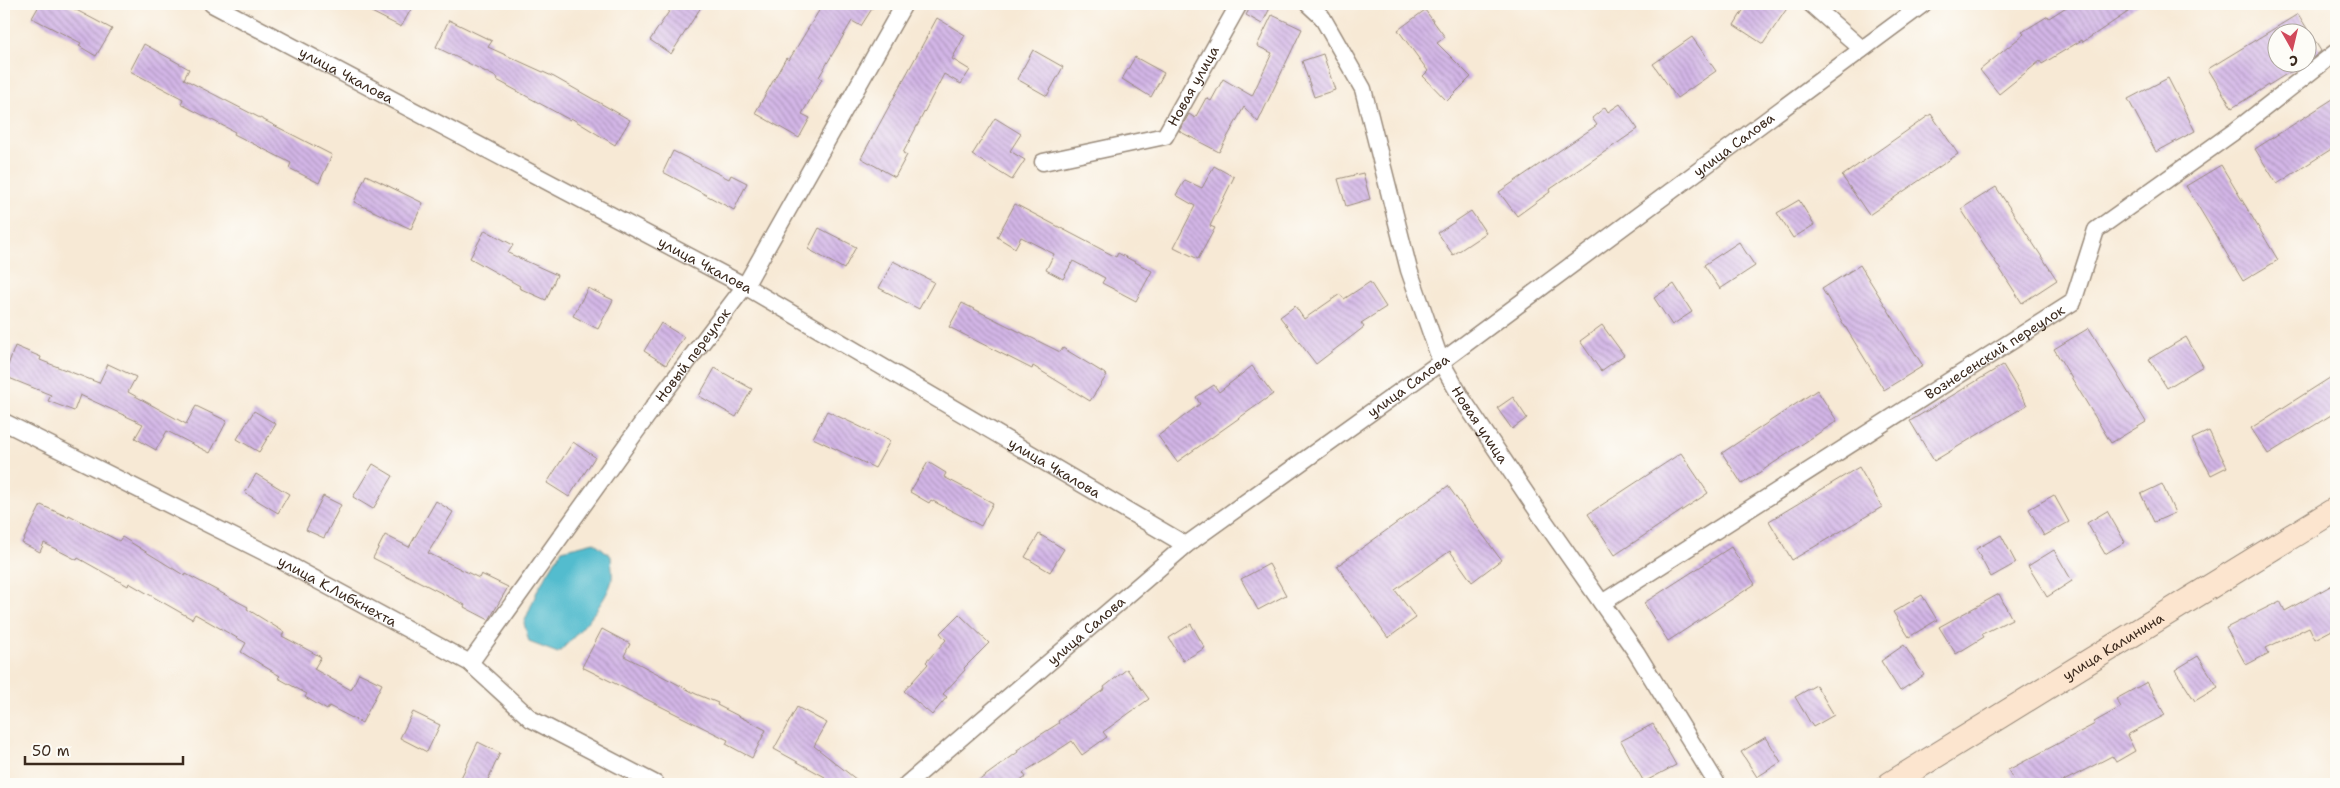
<svg xmlns="http://www.w3.org/2000/svg" width="2340" height="788" font-family="'Shantell Sans',sans-serif">
<defs>
<pattern id="building-back-hatch" width="6" height="6" patternUnits="userSpaceOnUse" patternTransform="scale(1.25)"><rect width="6" height="6" fill="#d3b6e7"/><path d="M-1 5l2 2M0 0l6 6M5-1l2 2" fill="none" stroke="#ac94bb"/></pattern>
</defs>
<rect width="100%" height="100%" fill="#fdfcf7"/>
<filter id="ink" filterUnits="userSpaceOnUse"><feTurbulence type="fractalNoise" baseFrequency=".02" numOctaves="2"/><feDisplacementMap in="SourceGraphic" scale="10" xChannelSelector="R" yChannelSelector="G"/><feConvolveMatrix kernelMatrix="1 2 1 2 8 2 1 2 1" color-interpolation-filters="sRGB"/></filter>
<filter id="wash" filterUnits="userSpaceOnUse"><feTurbulence type="fractalNoise" baseFrequency=".0096" numOctaves="4" result="noise"/><feDisplacementMap in="SourceGraphic" scale="20" xChannelSelector="R" yChannelSelector="G"/><feGaussianBlur stdDeviation="1.12" result="paint"/><feColorMatrix in="noise" values="0 0 0 0 0 0 0 0 0 0 0 0 0 0 0 0 0 1.4 0 .05"/><feComposite in="paint" operator="in"/></filter>
<g filter="url(#wash)">
<rect width="100%" height="100%" fill="#f7e9d5"/>
<path fill="#52bcce" stroke="#467376" d="M 594,542 L 611,556 C 611,563 613,572 612,579 C 609,600 573,639 558,653 L 529,642 L 524,623 L 538,589 L 562,550 Z"/>
<g id="blocks">
<path fill="url(#building-back-hatch)" d="M 40,4 L 65,4 L 112,29 L 96,56 L 79,46 L 81,43 L 32,18 Z
M 356,4 L 414,4 L 401,27 Z
M 674,4 L 703,4 L 671,54 L 650,40 Z
M 823,4 L 875,4 L 861,26 L 852,21 L 819,77 L 822,79 L 802,114 L 810,118 L 799,138 L 755,113 L 786,58 L 789,60 Z
M 1252,4 L 1272,4 L 1262,24 L 1246,15 Z
M 1747,4 L 1790,4 L 1763,44 L 1734,25 Z
M 2071,4 L 2140,4 L 2083,42 L 2082,40 L 2042,64 L 2040,61 L 1999,94 L 1980,70 L 2024,34 L 2022,32 L 2048,16 L 2049,18 Z
M 1425,10 L 1445,37 L 1437,43 L 1471,77 L 1447,101 L 1423,76 L 1428,71 L 1398,30 Z
M 2298,14 L 2321,51 L 2308,62 L 2308,32 L 2278,32 L 2278,62 L 2306,62 L 2232,108 L 2208,69 Z
M 1272,15 L 1302,29 L 1258,122 L 1244,107 L 1219,152 L 1179,131 L 1189,114 L 1195,118 L 1206,98 L 1211,101 L 1223,79 L 1252,96 L 1272,53 L 1257,46 Z
M 937,18 L 965,35 L 952,59 L 970,70 L 961,84 L 944,74 L 903,153 L 907,155 L 895,177 L 861,158 Z
M 449,20 L 492,41 L 488,47 L 554,77 L 630,120 L 615,145 L 571,118 L 570,120 L 497,80 L 498,78 L 436,47 Z
M 1692,37 L 1716,71 L 1677,98 L 1653,64 Z
M 144,44 L 189,69 L 184,79 L 332,155 L 319,183 L 289,168 L 291,163 L 234,134 L 235,132 L 181,104 L 183,99 L 130,71 Z
M 1033,50 L 1063,67 L 1047,96 L 1017,79 Z
M 1323,54 L 1335,90 L 1314,97 L 1302,61 Z
M 1135,57 L 1164,73 L 1151,97 L 1122,79 Z
M 2168,78 L 2195,131 L 2156,152 L 2128,99 Z
M 2336,97 L 2336,146 L 2277,184 L 2255,149 Z
M 1620,104 L 1638,129 L 1549,190 L 1550,192 L 1517,216 L 1499,192 L 1597,125 L 1592,118 L 1605,107 L 1608,112 Z
M 1931,114 L 1958,154 L 1869,215 L 1842,176 Z
M 995,118 L 1021,134 L 1010,151 L 1025,160 L 1012,180 L 972,155 Z
M 673,151 L 729,179 L 731,175 L 747,183 L 734,210 L 663,172 Z
M 2221,165 L 2278,260 L 2243,281 L 2186,186 Z
M 1214,166 L 1234,177 L 1210,226 L 1215,228 L 1198,259 L 1174,247 L 1195,206 L 1176,195 L 1185,180 L 1202,188 Z
M 1363,173 L 1370,199 L 1346,206 L 1338,179 Z
M 366,175 L 423,203 L 411,229 L 354,202 Z
M 1996,187 L 2057,280 L 2022,303 L 1961,209 Z
M 1799,200 L 1814,225 L 1793,238 L 1777,213 Z
M 1015,204 L 1116,257 L 1118,253 L 1152,271 L 1136,301 L 1102,283 L 1105,278 L 1073,261 L 1063,279 L 1046,270 L 1054,254 L 1021,237 L 1015,248 L 997,237 Z
M 1471,211 L 1486,233 L 1453,255 L 1438,233 Z
M 819,228 L 856,247 L 844,269 L 808,249 Z
M 485,230 L 513,245 L 508,253 L 557,275 L 546,300 L 519,288 L 520,286 L 470,258 Z
M 1739,242 L 1755,266 L 1720,289 L 1704,265 Z
M 893,261 L 934,282 L 919,309 L 879,288 Z
M 1860,265 L 1923,366 L 1884,390 L 1822,289 Z
M 1370,282 L 1386,307 L 1361,323 L 1364,327 L 1316,364 L 1280,317 L 1295,306 L 1304,319 L 1340,294 L 1344,299 Z
M 1674,284 L 1692,312 L 1672,325 L 1654,298 Z
M 588,288 L 613,300 L 598,329 L 573,316 Z
M 962,303 L 1060,352 L 1063,348 L 1107,375 L 1090,401 L 1033,366 L 1032,369 L 949,327 Z
M 661,323 L 684,337 L 666,365 L 644,351 Z
M 1602,325 L 1624,355 L 1601,371 L 1580,341 Z
M 2089,328 L 2146,422 L 2111,443 L 2054,349 Z
M 2186,337 L 2203,366 L 2167,388 L 2149,359 Z
M 15,346 L 41,357 L 40,360 L 99,383 L 108,364 L 136,377 L 128,392 L 186,424 L 196,406 L 227,421 L 210,453 L 167,431 L 156,450 L 135,438 L 143,424 L 80,395 L 74,411 L 48,401 L 51,395 L 4,376 Z
M 2003,365 L 2027,405 L 1934,461 L 1910,421 Z
M 1252,366 L 1273,394 L 1177,462 L 1158,436 L 1200,404 L 1196,397 L 1214,385 L 1219,392 Z
M 715,368 L 752,389 L 736,417 L 699,396 Z
M 2336,374 L 2336,412 L 2268,454 L 2251,428 Z
M 1817,390 L 1837,421 L 1742,484 L 1722,453 Z
M 1513,397 L 1527,418 L 1512,429 L 1497,408 Z
M 254,411 L 276,424 L 259,452 L 237,439 Z
M 827,411 L 890,441 L 875,468 L 813,438 Z
M 2209,431 L 2227,467 L 2211,475 L 2192,439 Z
M 573,442 L 595,457 L 569,497 L 547,483 Z
M 1681,453 L 1708,493 L 1615,555 L 1588,514 Z
M 928,462 L 946,473 L 944,477 L 993,503 L 981,526 L 931,500 L 929,503 L 910,492 Z
M 373,464 L 393,476 L 373,509 L 353,497 Z
M 1859,467 L 1882,507 L 1792,560 L 1769,521 Z
M 256,474 L 289,494 L 278,513 L 245,493 Z
M 2162,484 L 2175,513 L 2154,522 L 2141,494 Z
M 1448,486 L 1501,560 L 1472,582 L 1450,551 L 1395,590 L 1416,618 L 1388,638 L 1337,566 Z
M 2054,495 L 2069,522 L 2044,536 L 2029,509 Z
M 323,496 L 341,505 L 324,538 L 306,530 Z
M 436,501 L 453,512 L 428,553 L 479,578 L 481,574 L 508,587 L 489,620 L 464,607 L 465,605 L 373,558 L 385,535 L 409,547 Z
M 41,505 L 68,517 L 69,515 L 119,541 L 122,537 L 185,576 L 186,574 L 248,607 L 247,609 L 284,632 L 282,636 L 321,657 L 314,669 L 351,690 L 359,673 L 382,684 L 362,723 L 329,706 L 327,710 L 305,697 L 307,694 L 278,678 L 280,676 L 241,652 L 246,643 L 195,614 L 192,619 L 129,583 L 128,586 L 78,558 L 77,560 L 44,543 L 40,552 L 22,543 Z
M 2107,511 L 2125,542 L 2105,554 L 2087,523 Z
M 1039,534 L 1064,549 L 1050,572 L 1025,557 Z
M 2001,535 L 2016,563 L 1991,577 L 1976,549 Z
M 1731,547 L 1755,584 L 1668,641 L 1644,603 Z
M 2054,550 L 2072,581 L 2047,597 L 2028,566 Z
M 1269,564 L 1286,595 L 1258,610 L 1241,579 Z
M 2336,583 L 2336,628 L 2315,639 L 2309,627 L 2266,648 L 2269,653 L 2246,665 L 2226,628 L 2280,601 L 2285,611 Z
M 1999,594 L 2012,619 L 1982,634 L 1984,637 L 1956,654 L 1939,627 Z
M 1922,595 L 1937,620 L 1909,637 L 1893,612 Z
M 959,614 L 989,643 L 964,668 L 965,670 L 943,694 L 947,697 L 932,715 L 904,691 L 928,664 L 926,662 L 946,640 L 940,633 Z
M 1191,624 L 1205,648 L 1183,661 L 1169,638 Z
M 602,629 L 630,644 L 624,656 L 696,694 L 718,703 L 717,705 L 766,730 L 752,758 L 726,744 L 728,740 L 582,667 Z
M 1904,645 L 1924,675 L 1900,691 L 1881,661 Z
M 2198,656 L 2218,687 L 2195,701 L 2175,670 Z
M 1127,669 L 1149,699 L 1103,732 L 1107,737 L 1082,755 L 1072,741 L 1023,773 L 1026,777 L 1016,784 L 974,784 L 1018,752 L 1017,750 L 1059,723 L 1058,721 L 1105,689 L 1104,687 Z
M 2147,682 L 2165,715 L 2127,735 L 2135,751 L 2116,762 L 2112,756 L 2058,784 L 2016,784 L 2008,770 L 2095,724 L 2094,722 L 2121,707 L 2116,699 Z
M 1816,685 L 1834,715 L 1813,727 L 1795,697 Z
M 797,707 L 827,723 L 814,746 L 862,784 L 819,784 L 825,777 L 774,749 Z
M 413,712 L 440,725 L 427,752 L 400,738 Z
M 1653,724 L 1676,765 L 1644,782 L 1621,741 Z
M 1766,737 L 1781,762 L 1757,777 L 1741,752 Z
M 478,742 L 500,753 L 486,784 L 458,784 Z"/>
</g>
</g>
<g filter="url(#ink)">
<use href="#blocks" fill-opacity="0" stroke="#998a7a" stroke-width="1"/>
<g fill="none" stroke-linecap="round" stroke-linejoin="round">
<defs>
<g id="minor">
<path id="s1" d="M 212,4 L 745,286 L 1186,545"/>
<path id="s2" d="M 1308,4 L 1322,17 L 1363,89 L 1409,270 L 1441,362 L 1461,397 L 1543,519 L 1636,652 L 1717,784"/>
<path d="M 1811,4 L 1862,49"/>
<path id="s3" d="M 1043,162 L 1165,136 L 1239,4"/>
<path id="s4" d="M 4,422 L 278,559 L 470,663 L 531,719 L 656,784"/>
<path id="s5" d="M 1602,603 L 2073,302 L 2096,230 L 2235,131 L 2336,52"/>
<path id="s6" d="M 470,663 L 660,398 L 745,286 L 904,4"/>
<path id="s7" d="M 907,784 L 1186,545 L 1441,362 L 1923,4"/>
</g>
<g id="secondary">
<path id="s8" d="M 1890,784 L 2336,509"/>
</g>
</defs>
<use href="#minor" stroke="#998a7a" stroke-width="19"/>
<use href="#secondary" stroke="#998a7a" stroke-width="26"/>
<use href="#minor" stroke="#fff" stroke-width="16"/>
<use href="#secondary" stroke="#fce5cf" stroke-width="24"/>
</g>
</g>
<g text-anchor="middle" dominant-baseline="central" stroke-width="4" stroke-linejoin="round" paint-order="stroke">
<g font-size="14" fill="#3b2a1e" stroke="#fdfcf7">
<text stroke="none"><textPath href="#s1" startOffset="152">улица Чкалова</textPath></text>
<text stroke="none"><textPath href="#s3" startOffset="182">Новая улица</textPath></text>
<text stroke="none"><textPath href="#s7" startOffset="1046">улица Салова</textPath></text>
<text stroke="none"><textPath href="#s1" startOffset="558">улица Чкалова</textPath></text>
<text stroke="none"><textPath href="#s5" startOffset="466">Вознесенский переулок</textPath></text>
<text stroke="none"><textPath href="#s6" startOffset="380">Новый переулок</textPath></text>
<text stroke="none"><textPath href="#s7" startOffset="641">улица Салова</textPath></text>
<text stroke="none"><textPath href="#s2" startOffset="460">Новая улица</textPath></text>
<text stroke="none"><textPath href="#s1" startOffset="962">улица Чкалова</textPath></text>
<text stroke="none"><textPath href="#s4" startOffset="374">улица К.Либкнехта</textPath></text>
<text stroke="none"><textPath href="#s7" startOffset="236">улица Салова</textPath></text>
<text stroke="none"><textPath href="#s8" startOffset="262">улица Калинина</textPath></text>
</g>
</g>
<rect width="2340" height="788" fill="none" stroke="#fdfcf7" stroke-width="20"/>
<g transform="translate(2292 48) rotate(172)"><circle r="24" fill="#fdfcf7" stroke="#afa8a0"/>
<path d="M0-4L9 19L0 12L-9 19Z" fill="#d1495b"/>
<text y="-8" font-size="14" font-weight="bold" text-anchor="middle" fill="#3b2a1e">С</text>
</g>
<path d="M25 756v8h158v-8" fill="none" stroke="#3b2a1e" stroke-width="2.5"/>
<text x="32" y="756" font-size="15" fill="#3b2a1e" stroke="#fdfcf7" stroke-width="4" paint-order="stroke">50 m</text>
</svg>
